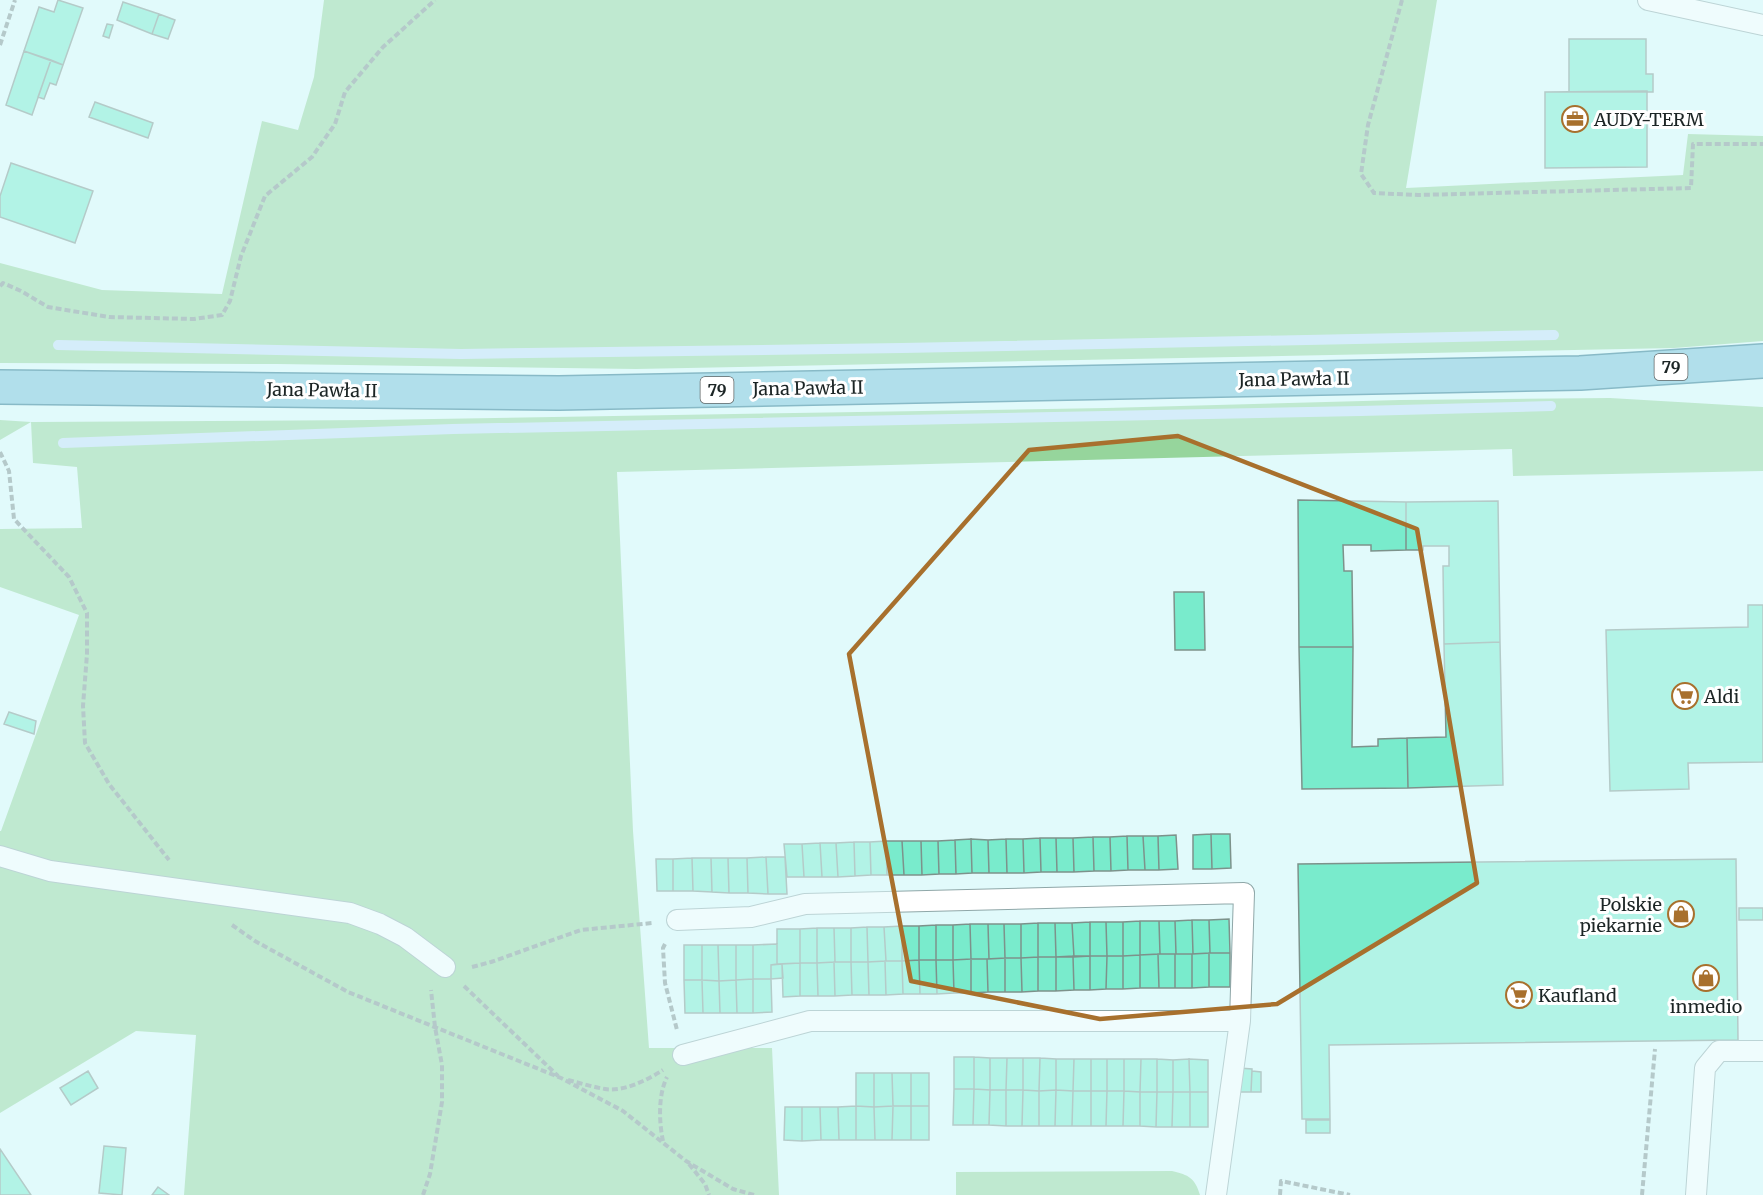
<svg xmlns="http://www.w3.org/2000/svg" width="1763" height="1195" font-family="Merriweather,serif">
<rect width="100%" height="100%" fill="#e1fafb"/>
<path fill="#96d59c" d="M 324,0 L 1437,0 L 1406,188 L 1683,175 L 1688,134 L 1763,136 L 1763,341 L 1674,348 L 636,369 L 277,364 L 0,363 L 0,263 L 102,290 L 222,294 L 262,121 L 298,130 L 314,77 Z
M 1610,398 L 1763,407 L 1763,471 L 1513,476 L 1512,449 L 617,472 L 633,831 L 649,1048 L 772,1048 L 779,1195 L 184,1195 L 196,1035 L 136,1031 L 0,1113 L 0,831 L 1,831 L 79,615 L 0,587 L 0,529 L 82,528 L 77,467 L 33,463 L 31,422 L 0,440 L 0,420 L 31,422 L 372,420 L 1106,408 L 1400,400 Z
M 1172,1171 C 1189,1175 1195,1178 1200,1195 L 956,1195 L 956,1172 Z"/>
<g fill="none" stroke-linecap="round" stroke-linejoin="round">
<path stroke="#c6def9" stroke-width="10" d="M 58,345 L 461,354 L 902,348 L 1554,335
M 63,443 L 453,429 L 1360,411 L 1551,406"/>
</g>
<path fill="#79ebcc" stroke="#7d928b" stroke-width="1.5" d="M 58,0 L 83,8 L 63,65 L 24,51 L 39,7 L 54,12 Z
M 123,2 L 159,14 L 152,34 L 117,20 Z
M 159,14 L 175,20 L 168,39 L 152,34 Z
M 107,24 L 113,25 L 109,38 L 103,36 Z
M 1569,39 L 1646,39 L 1646,74 L 1653,74 L 1653,92 L 1569,92 Z
M 24,51 L 51,60 L 32,115 L 6,105 Z
M 51,60 L 63,65 L 56,85 L 50,83 L 44,99 L 38,97 Z
M 1647,91 L 1647,167 L 1545,168 L 1545,92 Z
M 95,102 L 153,123 L 148,138 L 89,117 Z
M 11,163 L 93,191 L 75,243 L 0,217 L 0,196 Z
M 1298,500 L 1406,502 L 1406,550 L 1371,551 L 1371,545 L 1343,545 L 1344,571 L 1352,571 L 1353,647 L 1299,647 Z
M 1498,501 L 1500,642 L 1444,644 L 1443,566 L 1449,566 L 1449,546 L 1423,546 L 1423,550 L 1406,550 L 1406,502 Z
M 1174,592 L 1204,592 L 1205,650 L 1175,650 Z
M 1748,605 L 1763,605 L 1763,762 L 1688,763 L 1689,789 L 1610,791 L 1606,630 L 1748,627 Z
M 1500,642 L 1503,785 L 1408,788 L 1407,738 L 1446,737 L 1444,644 Z
M 1299,647 L 1353,647 L 1352,747 L 1378,746 L 1378,739 L 1407,738 L 1408,788 L 1302,789 Z
M 9,712 L 36,721 L 34,734 L 4,724 Z
M 1211,834 L 1212,869 L 1193,869 L 1193,835 Z
M 1211,834 L 1230,834 L 1231,868 L 1212,869 Z
M 1176,835 L 1178,869 L 1159,870 L 1158,836 Z
M 1127,836 L 1143,836 L 1145,870 L 1128,870 Z
M 1127,836 L 1128,870 L 1111,871 L 1110,837 Z
M 1143,836 L 1158,836 L 1159,870 L 1145,870 Z
M 1093,837 L 1094,871 L 1074,872 L 1073,838 Z
M 1093,837 L 1110,837 L 1111,871 L 1094,871 Z
M 1040,838 L 1041,872 L 1024,873 L 1023,839 Z
M 1040,838 L 1056,838 L 1057,872 L 1041,872 Z
M 1056,838 L 1073,838 L 1074,872 L 1057,872 Z
M 971,839 L 972,873 L 956,874 L 955,840 Z
M 971,839 L 988,840 L 989,873 L 972,873 Z
M 1006,839 L 1007,873 L 989,873 L 988,840 Z
M 1006,839 L 1023,839 L 1024,873 L 1007,873 Z
M 955,840 L 956,874 L 939,874 L 938,841 Z
M 886,841 L 887,875 L 871,875 L 870,842 Z
M 886,841 L 902,841 L 904,875 L 887,875 Z
M 902,841 L 921,841 L 922,875 L 904,875 Z
M 921,841 L 938,841 L 939,874 L 922,875 Z
M 854,842 L 855,876 L 838,877 L 836,843 Z
M 854,842 L 870,842 L 871,875 L 855,876 Z
M 820,843 L 822,877 L 804,877 L 802,844 Z
M 820,843 L 836,843 L 838,877 L 822,877 Z
M 784,844 L 802,844 L 804,877 L 787,877 Z
M 766,857 L 768,894 L 748,893 L 747,858 Z
M 766,857 L 785,857 L 787,894 L 768,894 Z
M 692,858 L 693,891 L 673,891 L 673,859 Z
M 692,858 L 711,858 L 712,892 L 693,891 Z
M 711,858 L 728,858 L 729,893 L 712,892 Z
M 728,858 L 747,858 L 748,893 L 729,893 Z
M 656,859 L 673,859 L 673,891 L 657,891 Z
M 1736,859 L 1738,1040 L 1329,1045 L 1330,1119 L 1302,1119 L 1298,864 Z
M 1739,908 L 1763,908 L 1763,920 L 1739,920 Z
M 1229,919 L 1230,953 L 1210,953 L 1209,920 Z
M 1192,920 L 1209,920 L 1210,953 L 1193,954 Z
M 1192,920 L 1193,954 L 1176,954 L 1175,921 Z
M 1140,921 L 1140,955 L 1123,956 L 1123,922 Z
M 1140,921 L 1159,921 L 1160,954 L 1140,955 Z
M 1159,921 L 1175,921 L 1176,954 L 1160,954 Z
M 1090,922 L 1106,922 L 1107,956 L 1090,956 Z
M 1090,922 L 1090,956 L 1074,957 L 1072,923 Z
M 1106,922 L 1123,922 L 1123,956 L 1107,956 Z
M 1038,923 L 1055,923 L 1056,957 L 1038,957 Z
M 1038,923 L 1038,957 L 1021,958 L 1021,924 Z
M 1055,923 L 1072,923 L 1074,957 L 1056,957 Z
M 970,924 L 971,959 L 953,960 L 953,925 Z
M 970,924 L 988,924 L 989,959 L 971,959 Z
M 988,924 L 1004,924 L 1005,958 L 989,959 Z
M 1004,924 L 1021,924 L 1021,958 L 1005,958 Z
M 936,925 L 953,925 L 953,960 L 936,960 Z
M 936,925 L 936,960 L 919,960 L 919,926 Z
M 902,926 L 919,926 L 919,960 L 902,961 Z
M 902,926 L 902,961 L 886,961 L 884,927 Z
M 867,927 L 868,962 L 851,962 L 851,928 Z
M 867,927 L 884,927 L 886,961 L 868,962 Z
M 817,928 L 817,963 L 800,963 L 800,929 Z
M 817,928 L 834,928 L 835,962 L 817,963 Z
M 834,928 L 851,928 L 851,962 L 835,962 Z
M 777,929 L 800,929 L 800,963 L 777,964 Z
M 777,944 L 777,964 L 771,965 L 771,979 L 753,979 L 753,945 Z
M 684,945 L 702,945 L 702,980 L 684,980 Z
M 702,945 L 718,945 L 719,981 L 702,980 Z
M 718,945 L 736,945 L 736,980 L 719,981 Z
M 736,945 L 753,945 L 753,979 L 736,980 Z
M 1209,953 L 1209,987 L 1192,988 L 1192,954 Z
M 1209,953 L 1230,953 L 1230,987 L 1209,987 Z
M 1158,954 L 1159,988 L 1140,988 L 1140,955 Z
M 1158,954 L 1175,954 L 1175,988 L 1159,988 Z
M 1175,954 L 1192,954 L 1192,988 L 1175,988 Z
M 1140,955 L 1140,988 L 1123,989 L 1123,956 Z
M 1073,956 L 1074,990 L 1056,991 L 1056,957 Z
M 1073,956 L 1090,956 L 1090,990 L 1074,990 Z
M 1090,956 L 1107,956 L 1106,989 L 1090,990 Z
M 1107,956 L 1123,956 L 1123,989 L 1106,989 Z
M 1038,957 L 1038,991 L 1022,992 L 1021,958 Z
M 1038,957 L 1056,957 L 1056,991 L 1038,991 Z
M 1005,958 L 1021,958 L 1022,992 L 1005,992 Z
M 1005,958 L 1005,992 L 988,992 L 987,959 Z
M 971,959 L 987,959 L 988,992 L 971,993 Z
M 971,959 L 971,993 L 954,993 L 953,960 Z
M 919,960 L 920,994 L 903,994 L 902,961 Z
M 919,960 L 936,960 L 937,994 L 920,994 Z
M 936,960 L 953,960 L 954,993 L 937,994 Z
M 885,961 L 886,995 L 869,995 L 868,962 Z
M 885,961 L 902,961 L 903,994 L 886,995 Z
M 834,962 L 835,996 L 818,996 L 817,963 Z
M 834,962 L 851,962 L 852,995 L 835,996 Z
M 851,962 L 868,962 L 869,995 L 852,995 Z
M 800,963 L 817,963 L 818,996 L 800,996 Z
M 800,963 L 800,996 L 783,997 L 782,964 Z
M 782,964 L 783,978 L 771,979 L 771,965 Z
M 753,979 L 753,1013 L 737,1013 L 736,980 Z
M 753,979 L 771,979 L 772,1012 L 753,1013 Z
M 684,980 L 702,980 L 703,1013 L 685,1013 Z
M 702,980 L 719,981 L 720,1013 L 703,1013 Z
M 736,980 L 737,1013 L 720,1013 L 719,981 Z
M 954,1057 L 974,1057 L 974,1089 L 954,1089 Z
M 974,1057 L 990,1058 L 990,1090 L 974,1089 Z
M 990,1058 L 1007,1058 L 1006,1090 L 990,1090 Z
M 1007,1058 L 1023,1058 L 1023,1090 L 1006,1090 Z
M 1023,1058 L 1040,1058 L 1039,1091 L 1023,1090 Z
M 1040,1058 L 1056,1059 L 1056,1090 L 1039,1091 Z
M 1056,1059 L 1074,1059 L 1073,1091 L 1056,1090 Z
M 1074,1059 L 1091,1059 L 1091,1091 L 1073,1091 Z
M 1091,1059 L 1107,1059 L 1107,1091 L 1091,1091 Z
M 1107,1059 L 1124,1059 L 1124,1091 L 1107,1091 Z
M 1124,1059 L 1141,1059 L 1140,1092 L 1124,1091 Z
M 1141,1059 L 1157,1059 L 1157,1092 L 1140,1092 Z
M 1157,1059 L 1173,1060 L 1173,1092 L 1157,1092 Z
M 1189,1059 L 1208,1060 L 1208,1092 L 1190,1092 Z
M 1189,1059 L 1190,1092 L 1173,1092 L 1173,1060 Z
M 1239,1068 L 1252,1069 L 1251,1092 L 1239,1092 Z
M 88,1071 L 98,1088 L 71,1105 L 60,1088 Z
M 1252,1071 L 1261,1072 L 1261,1092 L 1251,1092 Z
M 856,1073 L 874,1073 L 874,1107 L 856,1106 Z
M 874,1073 L 892,1073 L 893,1106 L 874,1107 Z
M 892,1073 L 911,1073 L 911,1106 L 893,1106 Z
M 911,1073 L 929,1073 L 929,1106 L 911,1106 Z
M 954,1089 L 974,1089 L 973,1125 L 953,1125 Z
M 974,1089 L 990,1090 L 989,1125 L 973,1125 Z
M 990,1090 L 1006,1090 L 1006,1126 L 989,1125 Z
M 1006,1090 L 1023,1090 L 1022,1126 L 1006,1126 Z
M 1023,1090 L 1039,1091 L 1039,1126 L 1022,1126 Z
M 1056,1090 L 1073,1091 L 1072,1126 L 1055,1126 Z
M 1056,1090 L 1055,1126 L 1039,1126 L 1039,1091 Z
M 1073,1091 L 1091,1091 L 1091,1126 L 1072,1126 Z
M 1091,1091 L 1107,1091 L 1106,1126 L 1091,1126 Z
M 1107,1091 L 1124,1091 L 1123,1126 L 1106,1126 Z
M 1124,1091 L 1140,1092 L 1140,1126 L 1123,1126 Z
M 1140,1092 L 1157,1092 L 1156,1127 L 1140,1126 Z
M 1157,1092 L 1173,1092 L 1172,1127 L 1156,1127 Z
M 1173,1092 L 1190,1092 L 1190,1127 L 1172,1127 Z
M 1190,1092 L 1208,1092 L 1208,1127 L 1190,1127 Z
M 856,1106 L 856,1140 L 839,1140 L 838,1107 Z
M 856,1106 L 874,1107 L 875,1140 L 856,1140 Z
M 893,1106 L 892,1140 L 875,1140 L 874,1107 Z
M 893,1106 L 911,1106 L 911,1140 L 892,1140 Z
M 911,1106 L 929,1106 L 929,1140 L 911,1140 Z
M 785,1107 L 802,1107 L 802,1141 L 784,1140 Z
M 802,1107 L 820,1107 L 821,1140 L 802,1141 Z
M 820,1107 L 838,1107 L 839,1140 L 821,1140 Z
M 1306,1120 L 1330,1120 L 1330,1133 L 1306,1133 Z
M 104,1146 L 126,1148 L 122,1195 L 99,1193 Z
M 0,1149 L 31,1195 L 0,1195 Z
M 158,1187 L 169,1195 L 152,1195 Z"/>
<g fill="none" stroke-linecap="round" stroke-linejoin="round">
<defs>
<path id="lane" d="M 1648,0 L 1763,25
M 0,856 L 50,871 L 350,913 L 380,924 L 405,937 L 445,967
M 677,920 L 751,917 L 805,904 L 1244,893 L 1240,1021 L 1216,1195
M 683,1055 L 810,1021 L 1240,1021
M 1696,1195 L 1705,1068 L 1719,1051 L 1763,1051"/>
<path id="primary" d="M 0,387 L 559,393 L 1580,373 L 1763,361"/>
</defs>
<use href="#lane" stroke="#8fa7a8" stroke-width="22"/>
<use href="#primary" stroke="#1b6d87" stroke-width="36"/>
<path stroke="#7e8f8f" stroke-width="4" stroke-dasharray="6 3" stroke-linecap="butt" d="M 1402,0 L 1368,125 L 1361,174 L 1374,193 L 1418,195 L 1691,188 L 1693,144 L 1763,144
M 0,45 L 15,0
M 0,286 L 3,283 L 21,291 L 48,307 L 109,317 L 194,319 L 222,315 L 230,301 L 241,256 L 265,196 L 312,157 L 335,124 L 345,92 L 383,47 L 435,0
M 0,452 L 9,471 L 14,519 L 69,577 L 87,613 L 87,654 L 83,706 L 85,743 L 109,784 L 169,860
M 232,925 L 255,941 L 348,992 L 561,1078 L 623,1111 L 686,1161 L 733,1189 L 754,1195
M 665,944 L 663,948 L 665,983 L 677,1030
M 472,967 L 491,962 L 581,930 L 652,923
M 464,986 L 558,1076
M 568,1080 C 580,1083 593,1087 605,1089 C 624,1092 647,1080 663,1070
M 663,1141 C 659,1122 658,1095 667,1077
M 689,1164 L 705,1184 L 709,1195
M 423,1195 L 430,1174 L 442,1102 L 442,1065 L 435,1027 L 431,990
M 1280,1195 L 1281,1181 L 1350,1195
M 1642,1195 L 1655,1049"/>
<use href="#lane" stroke="#fff" stroke-width="20"/>
<use href="#primary" stroke="#76bfd7" stroke-width="33"/>
</g>
<path d="M0 0H1763V1195H0ZM 1178,436 L 1417,529 L 1477,883 L 1277,1004 L 1100,1019 L 911,981 L 849,654 L 1029,450 Z" fill="#e1fafb" fill-opacity=".55" fill-rule="evenodd"/>
<path fill="none" stroke="#a8702d" stroke-width="4.5" stroke-linejoin="round" d="M 1178,436 L 1417,529 L 1477,883 L 1277,1004 L 1100,1019 L 911,981 L 849,654 L 1029,450 Z"/>
<defs>
<symbol id="office-ring" viewBox="-11 -11 22 22"><circle r="9.5" fill="#fff" stroke="#a8702d" stroke-width="1.5"/><path d="M-6-3h4V-5.5h4V-3h4V5H-6ZM-1-4.5V-3h2v-1.5ZM-6 0V1H6V0Z" fill="#a8702d"/></symbol>
<symbol id="supermarket-ring" viewBox="-11 -11 22 22"><circle r="9.5" fill="#fff" stroke="#a8702d" stroke-width="1.5"/><path d="M-6-5.5h2.5l.6 2H6L4.5 2H-2.5L-4.4-4H-6ZM-1.5 3.2a1.3 1.3 0 1 0 .1 0ZM3 3.2a1.3 1.3 0 1 0 .1 0Z" fill="#a8702d"/></symbol>
<symbol id="shop-ring" viewBox="-11 -11 22 22"><circle r="9.5" fill="#fff" stroke="#a8702d" stroke-width="1.5"/><path d="M-5-2.5h2.3a2.7 3.5 0 0 1 5.4 0H5L5.5 6h-11ZM-1.5-2.5h3a1.5 2.3 0 0 0-3 0Z" fill="#a8702d"/></symbol>
</defs>
<g fill-rule="evenodd">
<use href="#office-ring" x="1560" y="104" width="30" height="30"/>
<use href="#supermarket-ring" x="1670" y="681" width="30" height="30"/>
<use href="#shop-ring" x="1666" y="899" width="30" height="30"/>
<use href="#shop-ring" x="1691" y="963" width="30" height="30"/>
<use href="#supermarket-ring" x="1504" y="980" width="30" height="30"/>
</g>
<g text-anchor="middle" dominant-baseline="central" stroke-width="6" stroke-linejoin="round" paint-order="stroke">
<g fill="#fff" stroke="#606666" stroke-width="1.5">
<rect x="1654.5" y="354" width="33" height="26" rx="4.5"/>
<rect x="700.5" y="377" width="33" height="26" rx="4.5"/>
</g>
<g font-size="16" font-weight="bold" fill="#1c2525">
<text x="1671" y="367">79</text>
<text x="717" y="390">79</text>
</g>
<g font-size="18" fill="#1c2525" stroke="#fff" text-anchor="start">
<text x="1594" y="119">AUDY-TERM</text>
<text x="1704" y="696">Aldi</text>
<text x="1662" y="904" text-anchor="end">Polskie<tspan x="1662" dy="21">piekarnie</tspan></text>
<text x="1538" y="995">Kaufland</text>
<text x="1706" y="1006" text-anchor="middle">inmedio</text>
</g>
<g font-size="18" fill="#1c2525" stroke="#fff">
<text transform="translate(1294 379) rotate(-1)">Jana Pawła II</text>
<text transform="translate(808 388) rotate(-1)">Jana Pawła II</text>
<text transform="translate(322 390) rotate(1)">Jana Pawła II</text>
</g>
</g>
</svg>
